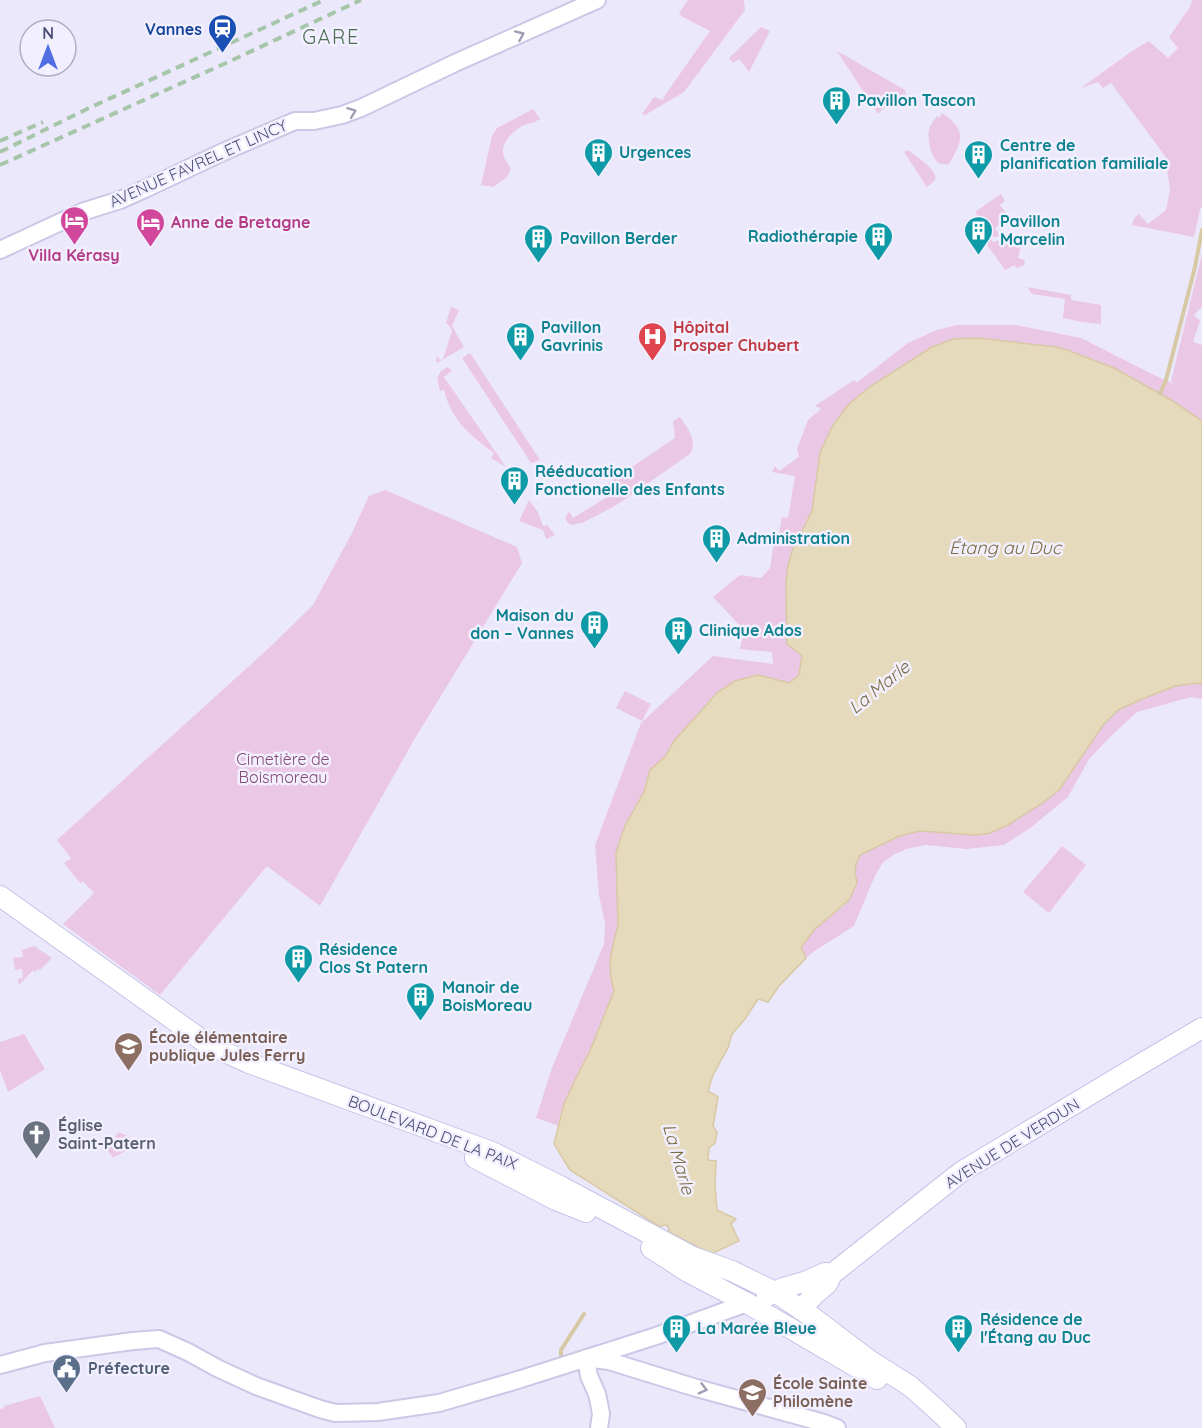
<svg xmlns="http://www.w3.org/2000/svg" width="1202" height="1428" font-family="Quicksand,sans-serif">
<rect width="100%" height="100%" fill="#ece8fc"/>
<path fill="#eac7e4" d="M 688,0 L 744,0 L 745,10 L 684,92 L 645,115 L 642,114 L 654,97 L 664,100 L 663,98 L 710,31 L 681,16 L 679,13 Z
M 1192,0 L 1202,0 L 1202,206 L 1200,210 L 1194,237 L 1132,225 L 1134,218 L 1139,214 L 1148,224 L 1166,210 L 1170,190 L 1165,156 L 1111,83 L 1103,88 L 1098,82 L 1081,88 L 1132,51 L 1149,41 L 1168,58 L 1178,48 L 1169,37 L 1190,7 Z
M 761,27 L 770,31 L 749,72 L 739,59 L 733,63 L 729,58 Z
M 837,51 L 905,90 L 906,94 L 905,98 L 888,104 L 878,114 Z
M 533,109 L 540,119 L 533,123 C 521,123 503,138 503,151 C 503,158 507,163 511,169 L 507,177 L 493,187 L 481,185 L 492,136 L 497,128 Z
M 942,113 C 967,130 963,140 949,164 C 945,164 943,165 939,163 C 931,158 927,139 929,130 C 930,125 934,120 937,116 L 939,118 Z
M 908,150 C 914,156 939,169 935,180 C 934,182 928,186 927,187 L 904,152 Z
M 1001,194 L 1005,201 L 1000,205 L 1010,218 L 995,228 L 1000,236 L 996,237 L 993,237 L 975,212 Z
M 973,225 L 979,226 L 993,242 L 1003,239 L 1010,242 L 1026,238 L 1029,243 L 1022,242 L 1018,258 L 1025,260 L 1024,265 L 1017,268 L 1014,265 L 1005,270 Z
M 1202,254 L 1202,307 L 1194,315 L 1200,321 L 1193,342 L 1202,345 L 1202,421 L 1171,400 L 1114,368 L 1067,350 L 1056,347 L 978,338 L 871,386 L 848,405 L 832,427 L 812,511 L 792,551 L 786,583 L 787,643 L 802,655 L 799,675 L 789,683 L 758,675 L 718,692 L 674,741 L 665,757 L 650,770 L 644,792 L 626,824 L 620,840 L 616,871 L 618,898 L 618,924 L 611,955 L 610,965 L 611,978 L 614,991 L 590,1051 L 578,1074 L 564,1104 L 559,1126 L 536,1118 L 552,1068 L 604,944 L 605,923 L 599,895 L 595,845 L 641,723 L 713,656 L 773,664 L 772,652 L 740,649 L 744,630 L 713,597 L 740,575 L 761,578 L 770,568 L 775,534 L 779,534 L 782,517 L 788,518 L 795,476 L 772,472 L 775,466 L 779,471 L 799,457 L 797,449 L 808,420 L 821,409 L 815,406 L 854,380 L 856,383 L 908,343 L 937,330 L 957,325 L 1016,325 L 1081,338 L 1154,375 L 1174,384 L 1171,381 Z
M 1027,287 L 1071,295 L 1071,300 L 1101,305 L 1101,324 L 1082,322 L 1063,318 L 1065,299 L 1032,294 Z
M 451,307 L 459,310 L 452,326 L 464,347 L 437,363 L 436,361 L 437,356 L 440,360 L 443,359 L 452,331 L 450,327 L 446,323 Z
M 470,353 L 540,460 L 531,463 L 462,358 Z
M 448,367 L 452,371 L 444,377 L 506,467 L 491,458 L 494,453 C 471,436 451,420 444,390 L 440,391 L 437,378 L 441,371 Z
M 680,417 C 688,429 698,440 690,454 L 615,506 L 582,523 L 571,525 L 567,522 L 565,518 L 569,512 L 573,518 L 614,493 L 607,484 L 675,438 L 673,421 Z
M 385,490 L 517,547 L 522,563 L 414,740 L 320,906 L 267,866 L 160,995 L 63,924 L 94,893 L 83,881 L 80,883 L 64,863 L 71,858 L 57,840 L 270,647 L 313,605 L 351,535 L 369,496 Z
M 529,500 L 538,512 L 543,526 L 547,525 L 555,535 L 546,539 L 543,530 L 519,521 Z
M 1196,683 L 1202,684 L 1202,699 L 1191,697 L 1137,712 L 1110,737 L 1089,759 L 1068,797 L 1029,829 L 1004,845 L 967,849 L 926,845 L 906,849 L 895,854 L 883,862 L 874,878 L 854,926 L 813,952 L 806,958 L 801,947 L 815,929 L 846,904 L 856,880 L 856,864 L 860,855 L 897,837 L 910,833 L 921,831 L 959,834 L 1008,825 L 1049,797 L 1070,774 L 1103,725 L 1118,710 L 1142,699 L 1175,686 Z
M 625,691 L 651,704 L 642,721 L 616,708 Z
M 1062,846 L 1086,865 L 1049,913 L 1023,892 Z
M 34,946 L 52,958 L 40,970 L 38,969 L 35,972 L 33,970 L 19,985 L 18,979 L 23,978 L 22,969 L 15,970 L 13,958 L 23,957 L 22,950 Z
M 24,1034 L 45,1069 L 8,1092 L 0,1070 L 0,1042 Z
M 118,1132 L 130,1137 L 136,1145 L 113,1158 L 106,1148 L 113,1141 Z
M 40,1396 L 55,1428 L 0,1428 L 0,1409 L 4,1408 L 4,1406 Z"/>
<path fill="#e6dabd" stroke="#d7c9a3" stroke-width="1.5" d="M 978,338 L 1056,347 L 1067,350 L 1114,368 L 1171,400 L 1202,421 L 1202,684 L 1196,683 L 1175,686 L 1142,699 L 1118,710 L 1103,725 L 1059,790 L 1044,802 L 1008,825 L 990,833 L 976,835 L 921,831 L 910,833 L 897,837 L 860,855 L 856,864 L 855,873 L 857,883 L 849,900 L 815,929 L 801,947 L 806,958 L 779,986 L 768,1002 L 758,999 L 745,1019 L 732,1034 L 728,1048 L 713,1075 L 708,1091 L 718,1097 L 713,1126 L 717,1133 L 715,1143 L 709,1148 L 708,1160 L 716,1161 L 715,1185 L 717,1210 L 736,1219 L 731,1224 L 739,1241 L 711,1254 L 669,1232 L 668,1226 L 665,1225 L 660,1227 L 570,1170 L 554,1144 L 564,1104 L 578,1074 L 590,1051 L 614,991 L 611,978 L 610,965 L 611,955 L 618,924 L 616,854 L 620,840 L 626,824 L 644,792 L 650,770 L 665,757 L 674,741 L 718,692 L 735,681 L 758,675 L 789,683 L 799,675 L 802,655 L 787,644 L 786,583 L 788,566 L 792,551 L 812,511 L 820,453 L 832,427 L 848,405 L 871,386 L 932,347 L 953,339 Z"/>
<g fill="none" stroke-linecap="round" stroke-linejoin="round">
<path stroke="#d7c9a3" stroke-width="4" d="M 1160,394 L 1166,380 L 1195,267 L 1202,230
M 561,1355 L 561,1350 L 584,1314"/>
<defs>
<path id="tertiary" d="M 0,250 L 82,212 L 120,200 L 147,188 L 223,152 L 295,121 L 314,121 L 342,115 L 361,108 L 455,63 L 597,0
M 586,1358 L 589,1376 L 597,1394 L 599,1403 L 601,1414 L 599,1428
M 593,1359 L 609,1361 L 693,1387 L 824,1423 L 837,1428
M 0,1365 L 45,1353 L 133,1341 L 159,1339 L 188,1352 L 217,1368 L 256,1386 L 320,1409 L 335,1413 L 378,1412 L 439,1403 L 521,1379 L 656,1336 L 747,1303"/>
<path id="secondary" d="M 0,896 L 209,1045 L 249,1063 L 492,1152 L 562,1187 L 693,1257 L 732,1271 L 775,1292 L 815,1319 L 869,1360 L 910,1386 L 935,1408 L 956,1428
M 475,1158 L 556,1200 L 586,1212
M 651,1248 L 688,1272 L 747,1303 L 877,1379
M 767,1296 L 783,1288 L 807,1281 L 825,1273 L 832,1274
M 801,1310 L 813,1296 L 827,1284 L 832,1274 L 961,1172 L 1129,1071 L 1202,1028"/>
</defs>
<use href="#tertiary" stroke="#cac8e6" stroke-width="20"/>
<use href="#secondary" stroke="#c5c4e8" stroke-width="22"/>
<use href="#tertiary" stroke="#fff" stroke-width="16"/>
<use href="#secondary" stroke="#fff" stroke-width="20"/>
<path stroke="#a6c6aa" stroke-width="4" stroke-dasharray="9 6" stroke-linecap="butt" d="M 0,141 L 43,122
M 0,152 L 87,109 L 324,0
M 0,165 L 226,63 L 361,0"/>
</g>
<defs><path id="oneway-chevron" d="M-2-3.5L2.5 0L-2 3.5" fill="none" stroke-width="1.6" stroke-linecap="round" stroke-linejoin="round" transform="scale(1.5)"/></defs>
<g stroke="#9d9eb4">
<use href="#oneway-chevron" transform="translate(520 35) rotate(-24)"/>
<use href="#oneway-chevron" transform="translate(352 112) rotate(-21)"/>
<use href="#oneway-chevron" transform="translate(703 1389) rotate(15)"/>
</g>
<defs>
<symbol id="station-pin" viewBox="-11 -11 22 30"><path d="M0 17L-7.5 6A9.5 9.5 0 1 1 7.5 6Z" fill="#1a4fb4" stroke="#f2efff"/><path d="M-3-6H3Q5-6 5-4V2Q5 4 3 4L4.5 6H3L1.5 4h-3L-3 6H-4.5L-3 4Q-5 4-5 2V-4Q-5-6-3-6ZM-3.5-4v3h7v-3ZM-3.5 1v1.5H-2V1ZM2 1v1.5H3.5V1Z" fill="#fff"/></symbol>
<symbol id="building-pin" viewBox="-11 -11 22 30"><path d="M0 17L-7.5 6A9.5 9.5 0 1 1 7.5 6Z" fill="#0f9aa8" stroke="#f2efff"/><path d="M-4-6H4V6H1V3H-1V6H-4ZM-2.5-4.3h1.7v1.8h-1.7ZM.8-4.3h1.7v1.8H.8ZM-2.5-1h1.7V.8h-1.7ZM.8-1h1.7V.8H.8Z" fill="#fff"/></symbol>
<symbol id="hotel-pin" viewBox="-11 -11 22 30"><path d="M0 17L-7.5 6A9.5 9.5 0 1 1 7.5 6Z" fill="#d1479c" stroke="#f2efff"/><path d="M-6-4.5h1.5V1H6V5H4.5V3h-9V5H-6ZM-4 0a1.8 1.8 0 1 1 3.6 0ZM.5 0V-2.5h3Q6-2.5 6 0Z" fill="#fff"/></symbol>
<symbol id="hospital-pin" viewBox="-11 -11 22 30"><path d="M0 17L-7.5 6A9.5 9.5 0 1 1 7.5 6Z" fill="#e0444e" stroke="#f2efff"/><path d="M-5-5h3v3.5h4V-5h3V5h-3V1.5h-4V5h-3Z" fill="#fff"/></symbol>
<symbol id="school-pin" viewBox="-11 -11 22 30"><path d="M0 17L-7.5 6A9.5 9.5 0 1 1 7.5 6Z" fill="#8d6e63" stroke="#f2efff"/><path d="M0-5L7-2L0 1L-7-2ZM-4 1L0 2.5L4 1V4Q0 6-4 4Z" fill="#fff"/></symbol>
<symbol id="church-pin" viewBox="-11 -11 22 30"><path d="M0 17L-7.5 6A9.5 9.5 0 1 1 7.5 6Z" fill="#6b7280" stroke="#f2efff"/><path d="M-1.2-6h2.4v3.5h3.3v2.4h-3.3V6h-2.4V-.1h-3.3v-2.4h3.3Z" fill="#fff"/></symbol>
<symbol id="civic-pin" viewBox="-11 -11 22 30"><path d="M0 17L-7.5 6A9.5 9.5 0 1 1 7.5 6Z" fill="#5c6f8a" stroke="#f2efff"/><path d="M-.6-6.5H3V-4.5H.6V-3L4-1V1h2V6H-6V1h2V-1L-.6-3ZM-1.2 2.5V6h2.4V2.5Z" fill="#fff"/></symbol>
</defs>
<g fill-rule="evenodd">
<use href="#station-pin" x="206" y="12" width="33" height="45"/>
<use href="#building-pin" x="820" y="84" width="33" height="45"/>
<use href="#building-pin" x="582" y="136" width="33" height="45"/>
<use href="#building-pin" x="962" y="138" width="33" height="45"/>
<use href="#hotel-pin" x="58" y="204" width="33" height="45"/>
<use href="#hotel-pin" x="134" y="206" width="33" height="45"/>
<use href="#building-pin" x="962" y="214" width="33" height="45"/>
<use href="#building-pin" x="862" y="220" width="33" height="45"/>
<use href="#building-pin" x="522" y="222" width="33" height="45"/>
<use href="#building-pin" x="504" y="320" width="33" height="45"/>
<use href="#hospital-pin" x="636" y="320" width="33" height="45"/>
<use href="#building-pin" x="498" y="464" width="33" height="45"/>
<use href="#building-pin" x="700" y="522" width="33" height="45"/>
<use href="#building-pin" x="578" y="608" width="33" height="45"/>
<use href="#building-pin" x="662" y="614" width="33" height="45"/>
<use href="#building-pin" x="282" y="942" width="33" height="45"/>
<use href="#building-pin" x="404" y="980" width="33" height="45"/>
<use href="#school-pin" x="112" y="1030" width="33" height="45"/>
<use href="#church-pin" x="20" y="1118" width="33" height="45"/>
<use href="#building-pin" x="660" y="1312" width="33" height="45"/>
<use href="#building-pin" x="942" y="1312" width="33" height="45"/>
<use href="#civic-pin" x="50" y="1352" width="33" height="45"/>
<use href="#school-pin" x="736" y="1376" width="33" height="45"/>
</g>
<g text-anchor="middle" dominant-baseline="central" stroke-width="5" stroke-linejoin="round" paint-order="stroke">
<g font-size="16" font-weight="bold" fill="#164399" stroke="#f2efff" text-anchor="end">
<text x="202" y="29">Vannes</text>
</g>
<g font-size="16" font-weight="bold" fill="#0d838f" stroke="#f2efff" text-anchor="start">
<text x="857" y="100">Pavillon Tascon</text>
<text x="1000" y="145">Centre de<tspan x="1000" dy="18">planification familiale</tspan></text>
<text x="619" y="152">Urgences</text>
<text x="1000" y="221">Pavillon<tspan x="1000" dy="18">Marcelin</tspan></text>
<text x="858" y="236" text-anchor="end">Radiothérapie</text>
<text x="560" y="238">Pavillon Berder</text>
<text x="541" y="327">Pavillon<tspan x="541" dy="18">Gavrinis</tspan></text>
<text x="535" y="471">Rééducation<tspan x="535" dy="18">Fonctionelle des Enfants</tspan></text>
<text x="737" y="538">Administration</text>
<text x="574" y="615" text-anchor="end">Maison du<tspan x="574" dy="18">don – Vannes</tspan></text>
<text x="699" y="630">Clinique Ados</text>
<text x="319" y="949">Résidence<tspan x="319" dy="18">Clos St Patern</tspan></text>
<text x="442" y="987">Manoir de<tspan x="442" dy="18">BoisMoreau</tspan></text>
<text x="980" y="1319">Résidence de<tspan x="980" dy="18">l'Étang au Duc</tspan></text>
<text x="697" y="1328">La Marée Bleue</text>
</g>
<g font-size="16" fill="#4c4f76" stroke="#f2efff">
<text transform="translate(198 163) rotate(-24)">AVENUE FAVREL ET LINCY</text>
<text transform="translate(433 1132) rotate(21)">BOULEVARD DE LA PAIX</text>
<text transform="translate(1012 1143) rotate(-32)">AVENUE DE VERDUN</text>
</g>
<g font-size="16" font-weight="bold" fill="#b23c85" stroke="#f2efff" text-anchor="start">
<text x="171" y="222">Anne de Bretagne</text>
<text x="74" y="255" text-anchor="middle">Villa Kérasy</text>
</g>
<g font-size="16" font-weight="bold" fill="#be3a42" stroke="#f2efff" text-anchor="start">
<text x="673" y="327">Hôpital<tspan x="673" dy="18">Prosper Chubert</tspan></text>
</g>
<g font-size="16" fill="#874a76" stroke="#f2efff">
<text x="283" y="759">Cimetière de<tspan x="283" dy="18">Boismoreau</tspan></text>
</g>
<g font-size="16" font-weight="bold" fill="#785e54" stroke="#f2efff" text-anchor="start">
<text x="149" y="1037">École élémentaire<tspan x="149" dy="18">publique Jules Ferry</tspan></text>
<text x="773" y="1383">École Sainte<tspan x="773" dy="18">Philomène</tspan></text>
</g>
<g font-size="16" font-weight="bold" fill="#5b616d" stroke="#f2efff" text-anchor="start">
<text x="58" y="1125">Église<tspan x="58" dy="18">Saint-Patern</tspan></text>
</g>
<g font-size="16" font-weight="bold" fill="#4e5e75" stroke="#f2efff" text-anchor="start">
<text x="88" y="1368">Préfecture</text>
</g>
<g font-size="18" font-style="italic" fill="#7b6c40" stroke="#f2efff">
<text x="1005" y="547">Étang au Duc</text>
<text transform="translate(879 687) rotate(-39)">La Marle</text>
<text transform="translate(679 1159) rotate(74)">La Marle</text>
</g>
<g font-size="20" letter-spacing="1.5" fill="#4f7056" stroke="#f2efff">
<text x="331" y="36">GARE</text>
</g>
</g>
<g transform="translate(48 48)"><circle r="28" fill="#f2efff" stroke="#b0afc8" stroke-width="1.5"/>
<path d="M0-4.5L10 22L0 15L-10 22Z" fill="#516ee2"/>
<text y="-9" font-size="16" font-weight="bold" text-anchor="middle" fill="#4c4f76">N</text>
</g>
</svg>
